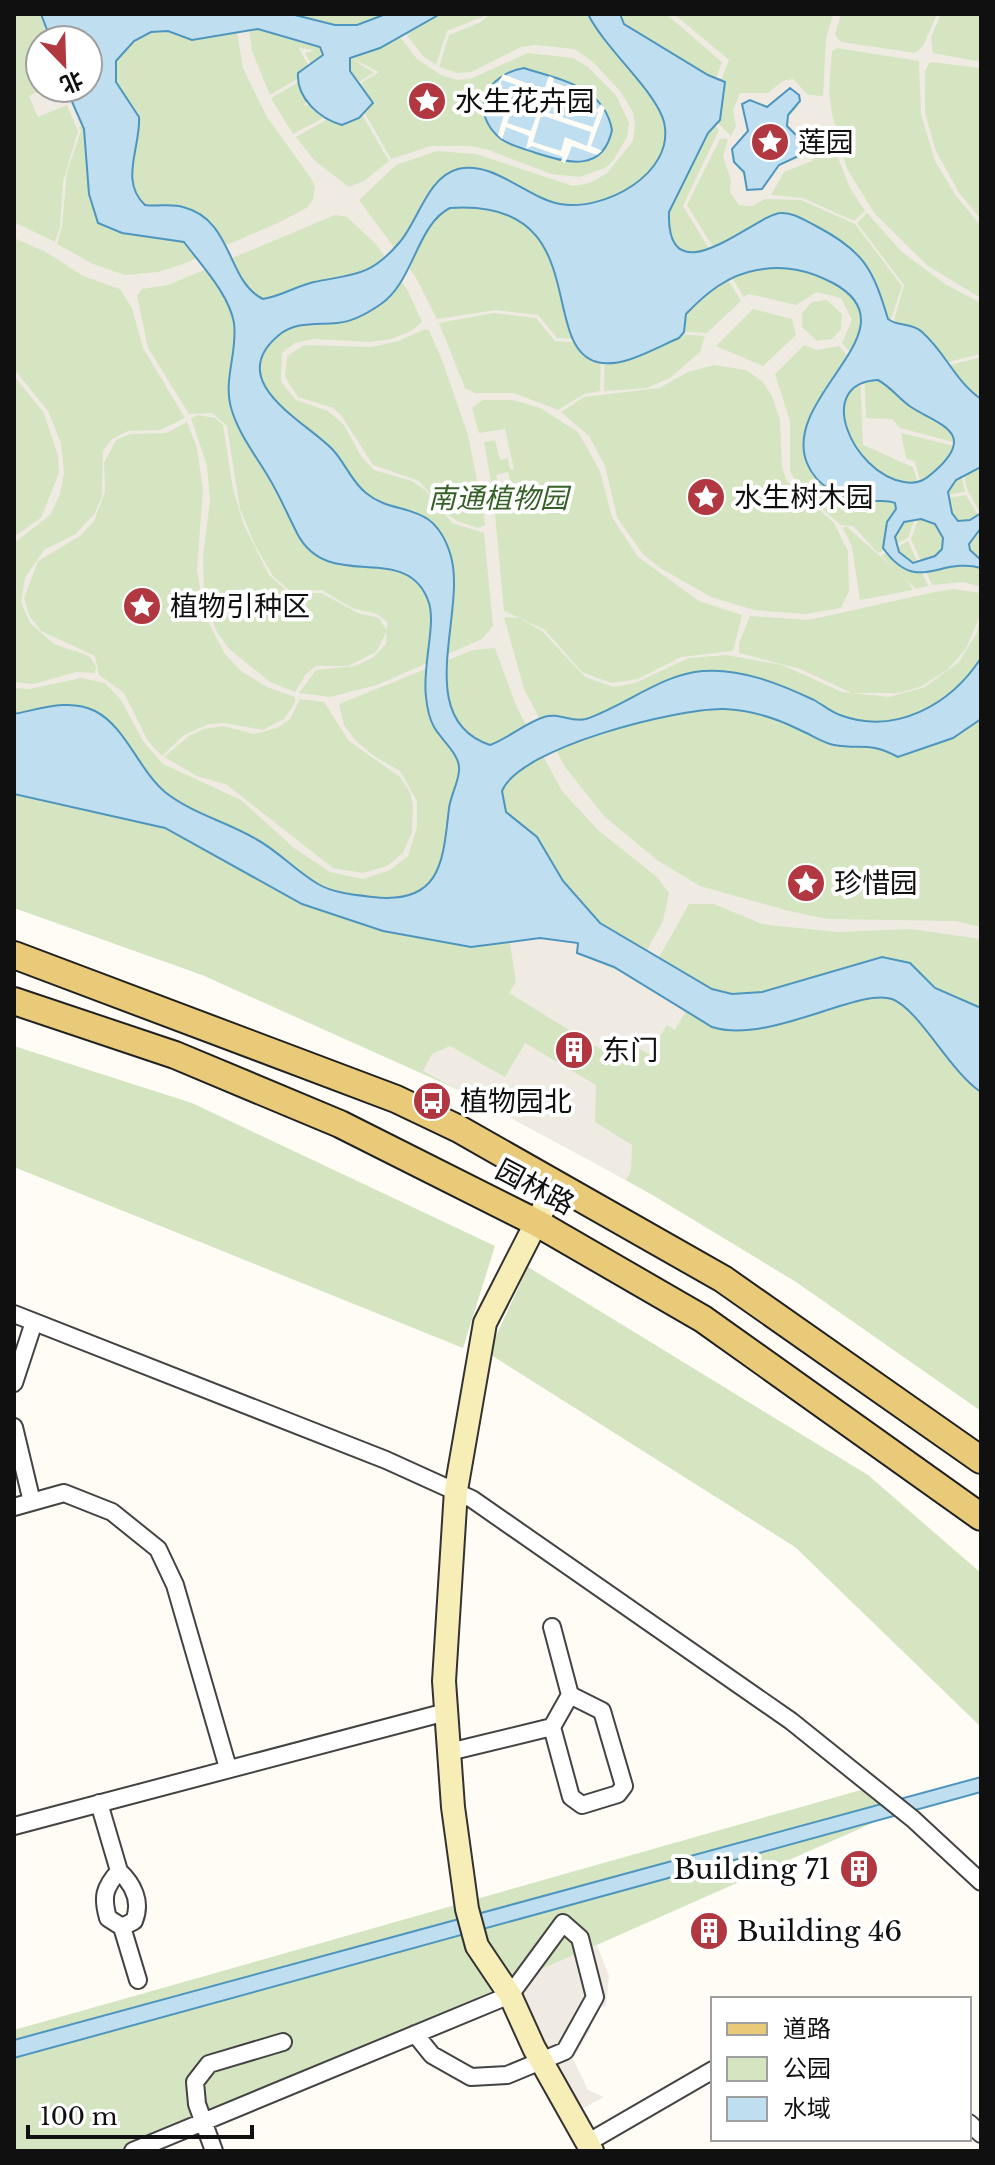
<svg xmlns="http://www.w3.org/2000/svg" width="995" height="2165" font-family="'Libre Baskerville','Noto Sans SC',serif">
<rect width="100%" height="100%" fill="#fefcf5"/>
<path fill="#d5e5c1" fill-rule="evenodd" d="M 14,14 L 981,14 L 981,1411 L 796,1282 L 654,1196 L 492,1105 L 202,975 L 14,908 ZM 40,40 L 88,40 L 88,88 L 40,88 Z
M 14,1046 L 192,1103 L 495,1246 L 463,1348 L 14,1167 Z
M 528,1267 L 868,1475 L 981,1573 L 981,1727 L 795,1547 L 488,1353 Z
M 861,1790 L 911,1806 L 219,2112 L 121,2151 L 14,2151 L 14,2030 Z"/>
<path fill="#efebe3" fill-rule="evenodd" d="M 234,14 L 247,14 L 252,51 L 270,95 L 311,71 L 299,48 L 314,50 L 305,53 L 321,82 L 350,87 L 374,73 L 351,58 L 379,72 L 351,89 L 361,107 L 378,101 L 363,110 L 391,159 L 431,146 L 468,146 L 486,149 L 551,174 L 580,177 L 605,168 L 613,161 L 627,137 L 629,123 L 616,95 L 588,67 L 573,58 L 528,53 L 470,79 L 457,80 L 441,75 L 417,59 L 382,14 L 391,14 L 423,56 L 436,65 L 447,31 L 490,14 L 481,22 L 449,35 L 439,67 L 457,73 L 471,72 L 521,47 L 535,45 L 574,49 L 593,62 L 620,91 L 633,112 L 635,125 L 633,141 L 607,173 L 590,183 L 573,186 L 476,154 L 437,151 L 396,165 L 359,200 L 415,276 L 437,319 L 496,310 L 538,315 L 557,338 L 594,340 L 605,328 L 707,333 L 741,301 L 683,206 L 719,130 L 703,113 L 722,62 L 666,14 L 674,14 L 729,60 L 708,113 L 731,136 L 736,126 L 733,110 L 740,93 L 768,93 L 783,81 L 793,79 L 808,95 L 823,96 L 826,39 L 833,14 L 841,14 L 835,35 L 841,42 L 915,53 L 923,46 L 937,14 L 941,14 L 931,37 L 933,53 L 981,62 L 981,68 L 930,62 L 925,71 L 925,113 L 936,151 L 959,193 L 981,219 L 981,226 L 956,196 L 935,161 L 921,114 L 919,61 L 837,48 L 832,51 L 829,91 L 832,114 L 847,169 L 875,214 L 928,266 L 981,298 L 981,303 L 945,284 L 902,252 L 867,213 L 857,223 L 904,285 L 892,328 L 936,365 L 981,354 L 981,357 L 935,369 L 888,328 L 902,286 L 855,224 L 801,200 L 765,199 L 752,206 L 739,205 L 730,192 L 731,180 L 723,157 L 728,139 L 720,139 L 687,205 L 744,297 L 749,294 L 796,305 L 817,292 L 841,298 L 852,320 L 842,343 L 864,369 L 866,418 L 892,419 L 900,428 L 957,443 L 967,489 L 981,515 L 981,520 L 966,495 L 925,502 L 911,539 L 932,585 L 963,582 L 981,587 L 981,593 L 954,589 L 935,592 L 809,620 L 750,616 L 739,643 L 739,653 L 800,669 L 852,693 L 899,693 L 920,687 L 947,670 L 966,649 L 981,613 L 977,633 L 959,662 L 925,687 L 889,697 L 842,692 L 782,665 L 726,655 L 689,658 L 635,683 L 614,687 L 585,677 L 542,631 L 519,618 L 504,617 L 524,689 L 565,767 L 604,816 L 657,860 L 700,886 L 789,911 L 827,919 L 956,921 L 981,927 L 981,939 L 911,929 L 838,932 L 778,926 L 762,924 L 714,904 L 689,904 L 644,984 L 687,1009 L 675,1030 L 667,1025 L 649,1054 L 638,1048 L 628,1066 L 509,993 L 516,982 L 510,943 L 540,938 L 572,941 L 578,943 L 577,953 L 632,977 L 663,921 L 669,893 L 657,877 L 599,831 L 562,791 L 517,708 L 495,648 L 473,650 L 339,704 L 344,725 L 355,740 L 374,756 L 400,771 L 417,801 L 417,827 L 408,856 L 390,870 L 363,879 L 330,872 L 294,848 L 241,800 L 163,764 L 143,741 L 121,700 L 105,683 L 81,678 L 29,689 L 14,688 L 14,682 L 34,684 L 76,672 L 95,673 L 96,666 L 89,656 L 54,644 L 30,623 L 21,602 L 25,578 L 44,550 L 76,534 L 95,513 L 102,496 L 103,451 L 112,439 L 128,431 L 160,430 L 185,418 L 143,348 L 132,308 L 120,289 L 83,276 L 46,252 L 14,238 L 14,222 L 55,242 L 60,227 L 63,182 L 78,131 L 67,105 L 38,117 L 29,96 L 44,88 L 72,88 L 87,124 L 79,127 L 81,131 L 67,172 L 62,226 L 57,244 L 93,264 L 125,275 L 158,272 L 183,264 L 282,221 L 308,207 L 313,199 L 315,187 L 311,178 L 267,117 L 243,68 ZM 304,79 L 323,93 L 304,104 L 305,106 L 321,98 L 334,112 L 293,134 L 271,98 ZM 779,96 L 798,106 L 786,121 L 789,132 L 800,139 L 800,158 L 779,165 L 768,181 L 745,177 L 734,162 L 732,149 L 748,131 L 742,104 L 757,102 L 766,107 ZM 360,111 L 389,161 L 364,181 L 349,187 L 315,161 L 296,137 L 335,115 ZM 828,132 L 850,188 L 865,211 L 854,221 L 803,198 L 771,195 L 784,172 L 812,161 L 822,136 ZM 335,215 L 347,217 L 376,244 L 408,291 L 422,322 L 411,331 L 391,339 L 370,342 L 314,339 L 295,343 L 282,353 L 281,382 L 296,400 L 328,411 L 344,425 L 361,456 L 374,470 L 412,481 L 425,490 L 452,523 L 484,533 L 493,626 L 482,639 L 377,685 L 330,697 L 299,693 L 316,670 L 355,666 L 372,658 L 386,644 L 387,622 L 377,614 L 352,608 L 322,590 L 290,591 L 273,576 L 255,545 L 240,509 L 227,426 L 212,413 L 189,414 L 148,348 L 137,296 L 142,289 L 168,285 ZM 827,300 L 842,314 L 841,329 L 832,339 L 817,341 L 802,327 L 802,313 L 812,302 ZM 753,309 L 792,319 L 796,335 L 763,366 L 716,346 ZM 494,313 L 536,318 L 555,341 L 594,343 L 601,350 L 600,391 L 584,394 L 558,410 L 514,393 L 475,393 L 465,388 L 439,323 ZM 425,329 L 429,330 L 442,360 L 468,435 L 484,515 L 485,525 L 478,528 L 457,521 L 447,514 L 419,481 L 373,465 L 341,415 L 333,408 L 298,397 L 285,377 L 287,356 L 304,345 L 372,347 L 399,341 ZM 648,332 L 705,336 L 700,352 L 670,378 L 647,388 L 604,391 L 605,342 ZM 804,345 L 817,350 L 839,346 L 860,370 L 863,445 L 913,467 L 922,497 L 908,538 L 878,553 L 853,526 L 841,525 L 802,492 L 790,471 L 790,421 L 775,374 ZM 714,365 L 746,370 L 762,381 L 772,396 L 780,420 L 782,467 L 787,481 L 834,523 L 848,551 L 849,591 L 841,608 L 804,614 L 754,610 L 711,597 L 660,568 L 642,553 L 617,517 L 605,466 L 589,436 L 561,412 L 584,397 L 659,388 L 688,372 ZM 483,400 L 513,400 L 540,408 L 578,432 L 600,471 L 612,517 L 638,557 L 699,601 L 742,615 L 733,651 L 681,657 L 638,679 L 611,683 L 582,672 L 545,630 L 504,611 L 493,493 L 507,489 L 510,499 L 514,498 L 508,472 L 496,475 L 499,485 L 492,487 L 484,442 L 495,440 L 500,460 L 508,458 L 510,469 L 514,469 L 505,429 L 479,433 L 472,408 ZM 198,415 L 215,418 L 223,425 L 233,489 L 244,525 L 269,575 L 289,593 L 321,593 L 358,613 L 379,618 L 387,631 L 376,652 L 348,666 L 316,666 L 306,674 L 295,692 L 270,682 L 229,649 L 217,632 L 204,598 L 203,556 L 210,500 L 207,466 L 191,418 ZM 187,422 L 197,448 L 203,490 L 197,571 L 206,618 L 225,654 L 241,671 L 267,687 L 295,697 L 295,703 L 284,719 L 263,730 L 224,723 L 209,724 L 184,735 L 162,756 L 148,741 L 124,693 L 99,675 L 95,656 L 41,631 L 29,615 L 24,598 L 38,561 L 80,536 L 94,521 L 105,492 L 104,463 L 116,440 L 130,434 L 166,433 ZM 901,433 L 954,446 L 965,492 L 925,498 L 915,462 L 906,458 ZM 846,526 L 906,579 L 913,590 L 860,600 L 852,547 L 843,528 ZM 908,541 L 928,586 L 916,589 L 881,556 ZM 300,699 L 324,702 L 349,741 L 400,777 L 410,792 L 413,805 L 412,832 L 403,853 L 387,866 L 363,873 L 333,868 L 227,785 L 197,776 L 164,757 L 189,736 L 204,729 L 223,726 L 254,734 L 277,728 L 290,719 Z
M 14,369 L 48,411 L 61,443 L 64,473 L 60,494 L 50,515 L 14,543 L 14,537 L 41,518 L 59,473 L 58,456 L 44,413 L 14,376 Z
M 525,1043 L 596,1085 L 595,1122 L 632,1145 L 631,1171 L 626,1180 L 423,1071 L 432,1054 L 450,1046 L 505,1077 Z
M 597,1945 L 609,1976 L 606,2006 L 597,2006 L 589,2032 L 573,2059 L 588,2090 L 604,2097 L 576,2112 L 512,1982 Z"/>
<path fill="#bfdff0" stroke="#4e95be" stroke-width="2" fill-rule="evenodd" d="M 41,14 L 291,14 L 335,25 L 357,25 L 386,14 L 440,14 L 380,48 L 350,58 L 350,71 L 373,103 L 359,118 L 342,125 C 320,119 296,98 298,73 L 323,55 L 320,47 L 258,29 L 192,40 L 168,31 L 151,32 L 134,41 L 116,61 L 116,82 L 139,117 C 141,147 119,181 145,205 C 158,207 171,203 183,207 C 234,220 226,281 263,299 C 282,296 296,286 314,282 C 353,274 370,277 399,243 C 418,222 427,177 458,169 C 493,160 527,198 560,204 C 603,212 676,174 664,122 C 656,91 605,49 588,14 L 620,14 L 624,24 L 708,75 L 725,82 L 720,120 L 708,133 L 669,212 C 666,302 757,213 781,213 C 793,212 806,221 816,226 C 864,251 873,269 888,319 C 898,327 911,322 922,332 C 946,353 954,380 981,399 L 981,467 L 956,480 L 948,492 L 952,513 L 958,521 L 970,520 L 981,513 L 981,528 L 969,544 L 970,550 L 981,560 L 981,568 C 940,556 917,596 883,548 L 887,522 L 896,509 L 895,503 C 886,499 876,502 866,501 C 842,500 816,486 807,463 C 780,396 918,329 833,283 C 808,270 785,265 757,270 C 728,275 706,293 686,314 L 684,332 L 679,338 C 657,347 622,369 597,362 C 537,346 595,198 450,208 C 417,224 414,281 381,304 C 368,313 353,322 337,323 C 317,325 296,321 279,335 C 222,382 307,422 333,450 C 345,463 352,482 366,493 C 396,518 432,498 450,553 C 469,609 410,718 490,745 C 509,738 525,723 544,717 C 559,712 571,723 586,719 C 625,706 662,674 703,671 C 741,668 780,684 814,700 C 823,705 831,712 840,715 C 896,736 951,704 981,658 L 981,719 L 953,738 L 898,757 C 868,741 861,750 834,745 C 823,743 810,734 800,730 C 776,718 751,710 724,709 C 678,708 520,747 502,791 L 506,812 L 537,837 L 563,881 L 600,923 L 712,989 L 732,994 L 762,992 L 882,957 L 910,963 L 935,988 L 981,1008 L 981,1092 C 950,1072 919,1009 892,999 C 859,987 769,1045 712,1027 L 614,967 L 577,953 L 578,943 L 540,938 L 471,947 L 383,931 L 302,904 L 165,828 L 14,794 L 14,714 C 40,709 70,698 95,711 C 126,727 138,769 165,792 C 191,813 227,822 256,839 C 278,851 296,871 318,884 C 333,893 355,895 373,897 C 442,905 443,860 449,808 C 451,795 458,783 459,771 C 461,755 442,741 434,727 C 429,718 427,707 426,697 C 422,666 436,626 429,603 C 408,539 330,594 298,535 C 288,516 280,496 269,478 C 256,456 240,436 232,411 C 222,381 238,353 234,323 C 229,294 201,265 184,242 L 122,233 L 98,223 L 89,194 L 84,129 L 66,88 L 88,88 L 88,40 L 51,40 ZM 878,380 C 891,387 899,399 911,407 C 937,424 978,432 936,470 C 926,479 919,485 904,482 C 852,473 813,383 878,380 ZM 921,519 L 935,524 L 943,538 L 942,549 L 935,556 L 913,563 L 899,552 L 895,537 L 904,522 Z
M 524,68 C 560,80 604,86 612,130 C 603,173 567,163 536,153 C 525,149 511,146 501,139 C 467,111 487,74 524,68 Z
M 790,88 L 799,95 L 800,101 L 788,115 L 787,126 L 803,142 L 805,153 L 779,165 L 762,189 L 747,190 L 744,172 L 734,162 L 732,149 L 748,131 L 742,104 L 750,100 L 767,107 Z
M 981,1777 L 981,1792 L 14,2058 L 14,2040 Z"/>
<path fill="#fefcf5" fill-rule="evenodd" d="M 503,74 L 544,90 L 549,76 L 554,78 L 553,82 L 577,91 L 575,100 L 598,109 L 601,104 L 605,108 L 591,146 L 602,151 L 597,155 L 572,146 L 565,163 L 561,161 L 563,157 L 532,146 L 526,149 L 529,136 L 506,127 L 502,139 L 498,135 L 506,108 L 483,100 L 484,97 L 490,99 ZM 502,80 L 542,94 L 537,113 L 496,96 ZM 550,86 L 572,94 L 570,101 L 598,112 L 593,127 L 546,112 L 552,95 L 547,93 ZM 512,110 L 536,117 L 531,131 L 507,123 ZM 541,115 L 591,132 L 587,146 L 565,137 L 561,151 L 533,142 Z"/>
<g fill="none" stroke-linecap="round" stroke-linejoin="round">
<defs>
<path id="street" d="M 14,1314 L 386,1460 L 472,1499 L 791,1721 L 913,1819 L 981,1882
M 14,1383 L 34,1322
M 14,1427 L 32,1502
M 14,1507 L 64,1493 L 112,1512 L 158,1549 L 175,1585 L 228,1768
M 552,1727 L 571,1797 L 582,1805 L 618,1794 L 624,1786 L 602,1711 L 570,1695
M 449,1752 L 552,1727 L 570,1695 L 552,1627
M 99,1803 L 119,1871
M 14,1826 L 446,1712
M 122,1927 L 134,1921 C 142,1902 133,1884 119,1871 C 104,1888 102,1897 108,1918 L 122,1927 L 138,1980
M 969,2123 L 981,2134
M 587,2143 L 713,2070
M 133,2151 L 510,1995 L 563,1923 L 580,1938 L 595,1997 L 565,2051 L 507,2075 L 471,2077 L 432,2055 L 415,2034
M 214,2151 L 197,2104 L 195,2082 L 209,2064 L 283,2042"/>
<path id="secondary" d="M 556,1184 L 485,1323 L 456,1490 L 444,1681 L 453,1807 L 467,1909 L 477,1946 L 510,1995 L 534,2048 L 592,2151"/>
<path id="primary" d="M 14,955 L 396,1099 L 459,1129 L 723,1279 L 981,1460
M 14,1001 L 175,1055 L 340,1124 L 537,1223 L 703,1319 L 981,1517"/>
</defs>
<use href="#street" stroke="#434343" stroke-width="20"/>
<use href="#secondary" stroke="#323232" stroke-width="26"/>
<use href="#primary" stroke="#212121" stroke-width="30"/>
<use href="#street" stroke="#fff" stroke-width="16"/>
<use href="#secondary" stroke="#f6edb7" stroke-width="22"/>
<use href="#primary" stroke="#e9ca79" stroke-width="26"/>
</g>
<defs>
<symbol id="sight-disc" viewBox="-11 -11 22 22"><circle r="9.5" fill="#b13741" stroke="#fff"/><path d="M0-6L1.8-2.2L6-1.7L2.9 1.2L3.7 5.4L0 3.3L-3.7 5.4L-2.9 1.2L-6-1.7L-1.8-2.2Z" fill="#fff"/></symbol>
<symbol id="building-disc" viewBox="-11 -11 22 22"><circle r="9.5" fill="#b13741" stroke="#fff"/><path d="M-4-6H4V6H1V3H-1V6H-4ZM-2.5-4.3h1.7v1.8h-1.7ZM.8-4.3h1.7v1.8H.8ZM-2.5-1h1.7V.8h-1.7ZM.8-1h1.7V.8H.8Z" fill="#fff"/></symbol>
<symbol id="bus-disc" viewBox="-11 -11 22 22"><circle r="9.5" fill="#b13741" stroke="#fff"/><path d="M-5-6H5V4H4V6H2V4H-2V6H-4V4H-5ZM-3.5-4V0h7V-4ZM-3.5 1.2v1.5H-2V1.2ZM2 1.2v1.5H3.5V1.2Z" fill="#fff"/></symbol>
</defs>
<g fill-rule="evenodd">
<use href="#sight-disc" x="405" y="79" width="44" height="44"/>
<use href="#sight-disc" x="748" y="120" width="44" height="44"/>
<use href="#sight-disc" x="684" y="475" width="44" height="44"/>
<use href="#sight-disc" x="120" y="584" width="44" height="44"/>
<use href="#sight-disc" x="784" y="861" width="44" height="44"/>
<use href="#building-disc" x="552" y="1028" width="44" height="44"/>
<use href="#bus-disc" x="410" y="1079" width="44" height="44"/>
<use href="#building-disc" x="837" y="1847" width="44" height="44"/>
<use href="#building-disc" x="687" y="1909" width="44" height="44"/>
</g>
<g text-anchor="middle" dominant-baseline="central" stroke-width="8" stroke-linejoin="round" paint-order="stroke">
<g font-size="28" fill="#101010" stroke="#fff" text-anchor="start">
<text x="455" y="101">水生花卉园</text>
<text x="798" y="142">莲园</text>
<text x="734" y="497">水生树木园</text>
<text x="170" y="606">植物引种区</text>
<text x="834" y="883">珍惜园</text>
<text x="602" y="1050">东门</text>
<text x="460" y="1101">植物园北</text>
<text x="831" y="1869" text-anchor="end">Building 71</text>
<text x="737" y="1931">Building 46</text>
</g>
<g font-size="28" font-style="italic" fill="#356127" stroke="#fff">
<text x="498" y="498">南通植物园</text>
</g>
<g font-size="28" fill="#101010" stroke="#fff">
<text transform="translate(535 1187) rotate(28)">园林路</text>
</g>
</g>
<rect width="995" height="2165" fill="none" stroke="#101010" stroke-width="32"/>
<rect x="711" y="1997" width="260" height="144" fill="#ffffff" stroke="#9f9f9f" stroke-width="2"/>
<rect x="727" y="2023" width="40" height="12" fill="#e9ca79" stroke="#9f9f9f" stroke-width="2"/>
<text x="783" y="2037" font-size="24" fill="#101010">道路</text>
<rect x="727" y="2057" width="40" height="24" fill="#d5e5c1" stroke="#9f9f9f" stroke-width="2"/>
<text x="783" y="2077" font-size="24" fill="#101010">公园</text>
<rect x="727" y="2097" width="40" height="24" fill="#bfdff0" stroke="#9f9f9f" stroke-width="2"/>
<text x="783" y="2117" font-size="24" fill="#101010">水域</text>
<g transform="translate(64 64) rotate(157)"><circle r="38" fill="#ffffff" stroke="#9f9f9f" stroke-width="2"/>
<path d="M0-6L14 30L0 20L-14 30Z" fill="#b13741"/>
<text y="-12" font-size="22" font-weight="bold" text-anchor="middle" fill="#101010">北</text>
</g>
<path d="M28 2125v12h224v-12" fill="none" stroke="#101010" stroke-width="4"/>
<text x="40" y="2125" font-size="24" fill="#101010" stroke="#ffffff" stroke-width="6" paint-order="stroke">100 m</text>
</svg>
